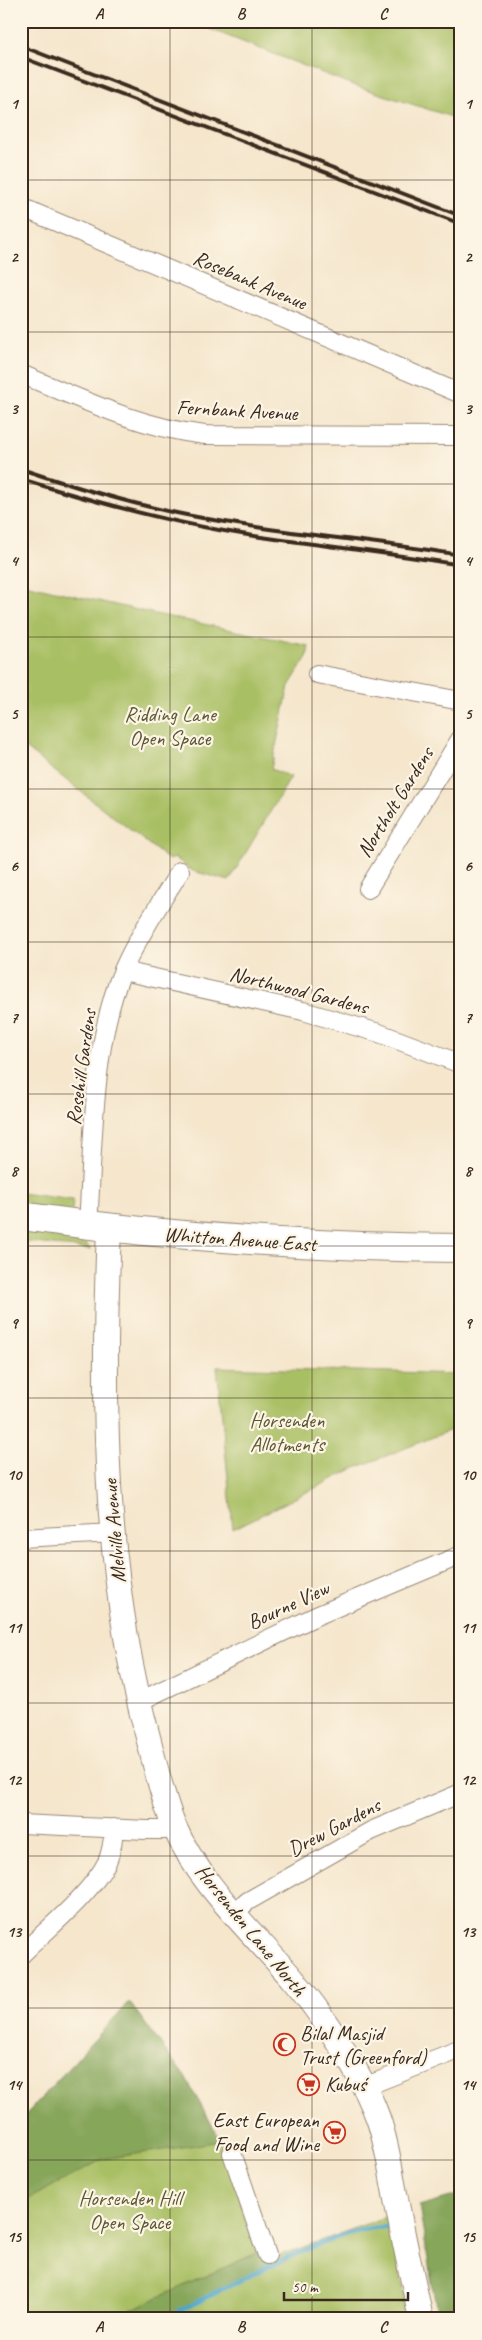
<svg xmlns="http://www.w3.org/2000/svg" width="482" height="2340" font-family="Caveat,sans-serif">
<rect width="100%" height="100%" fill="#fcf5e5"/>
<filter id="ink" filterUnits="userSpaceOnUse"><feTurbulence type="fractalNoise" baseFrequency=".02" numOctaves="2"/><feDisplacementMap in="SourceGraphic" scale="10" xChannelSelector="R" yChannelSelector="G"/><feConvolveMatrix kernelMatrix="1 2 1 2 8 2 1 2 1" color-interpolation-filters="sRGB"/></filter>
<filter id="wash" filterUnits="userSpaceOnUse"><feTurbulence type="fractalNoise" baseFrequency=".0096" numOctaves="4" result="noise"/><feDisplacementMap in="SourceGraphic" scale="20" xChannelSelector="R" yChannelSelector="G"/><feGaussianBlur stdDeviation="1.12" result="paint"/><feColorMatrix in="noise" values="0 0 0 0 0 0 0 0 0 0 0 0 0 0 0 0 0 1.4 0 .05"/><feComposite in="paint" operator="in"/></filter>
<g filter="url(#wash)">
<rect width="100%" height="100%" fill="#f5e6cc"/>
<path fill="#a9bf64" stroke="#727441" d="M 189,21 L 461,21 L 461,120 L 353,85 Z
M 21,585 L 29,585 L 146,612 L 309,646 L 307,657 L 289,686 L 271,769 L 291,777 L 229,881 L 193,871 L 175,858 L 169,860 L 21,745 Z
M 21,1193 L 73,1200 L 72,1211 L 21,1206 Z
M 21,1229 L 74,1235 L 75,1242 L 86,1244 L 91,1250 L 21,1241 Z
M 217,1367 L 461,1374 L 461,1426 L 353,1469 L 233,1529 Z
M 129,2002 L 185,2077 L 221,2141 L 260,2263 L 388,2216 L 410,2319 L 21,2319 L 21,2120 Z"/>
<path fill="#86a65a" stroke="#60683c" d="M 129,2002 L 185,2077 L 221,2141 L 103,2159 L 21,2203 L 21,2120 Z
M 461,2194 L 461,2319 L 438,2319 L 419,2206 Z
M 263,2250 L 271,2266 L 166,2319 L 110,2319 Z"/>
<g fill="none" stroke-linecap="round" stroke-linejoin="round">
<path stroke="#4ca6ca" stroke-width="5" d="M 165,2319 C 200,2301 365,2210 394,2230"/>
</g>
</g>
<g filter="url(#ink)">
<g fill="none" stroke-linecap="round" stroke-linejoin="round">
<defs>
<path id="street" d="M 21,207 L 461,394
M 21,374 C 81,399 141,428 205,435 L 461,436
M 317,674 L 461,701
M 368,889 L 461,738
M 123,971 L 303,1011 L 379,1033 L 461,1064
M 88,1226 C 93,1148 92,1041 123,970 C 138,936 160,904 180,871
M 21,1538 L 114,1533
M 138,1702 L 316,1616 L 461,1555
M 21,1824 L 146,1830 L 165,1830 L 174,1826
M 235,1912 L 248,1901 L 371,1831 L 461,1793
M 21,1955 C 47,1929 91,1894 107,1862 C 112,1851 113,1840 114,1828
M 364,2087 L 461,2049
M 232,2153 L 267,2255"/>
<path id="secondary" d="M 109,1229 C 102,1400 103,1575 149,1741 C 156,1769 163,1799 174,1826 C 205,1898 277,1951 321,2016 C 342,2047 365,2082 378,2118 C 388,2146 391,2175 397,2204 C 404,2242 413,2280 421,2319"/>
<path id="primary" d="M 21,1216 C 167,1237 313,1247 461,1248"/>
</defs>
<use href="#street" stroke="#988875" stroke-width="20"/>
<use href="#secondary" stroke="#988875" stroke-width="26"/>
<use href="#primary" stroke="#988875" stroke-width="30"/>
<use href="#street" stroke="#fff" stroke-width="18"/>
<use href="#secondary" stroke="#fff" stroke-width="24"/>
<use href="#primary" stroke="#fff" stroke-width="28"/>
<path stroke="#3b2a1e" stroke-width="4" d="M 21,46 L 461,216
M 21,57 L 461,224
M 21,469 C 69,485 118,500 167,511 C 264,532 363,539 461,555
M 21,479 C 97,503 175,524 254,536 C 323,546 392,553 461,565"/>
</g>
</g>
<path fill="none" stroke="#3b2a1e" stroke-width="1" stroke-opacity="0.55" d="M 170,21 L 170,2319M 312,21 L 312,2319M 21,180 L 461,180M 21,332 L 461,332M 21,484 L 461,484M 21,637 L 461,637M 21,789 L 461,789M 21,942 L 461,942M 21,1094 L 461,1094M 21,1246 L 461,1246M 21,1398 L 461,1398M 21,1551 L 461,1551M 21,1703 L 461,1703M 21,1856 L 461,1856M 21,2008 L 461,2008M 21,2160 L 461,2160"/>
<defs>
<symbol id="mosque-ring" viewBox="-11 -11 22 22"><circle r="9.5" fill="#fcf5e5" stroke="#c8321e" stroke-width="1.5"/><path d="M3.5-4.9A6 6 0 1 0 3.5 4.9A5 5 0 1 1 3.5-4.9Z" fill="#c8321e"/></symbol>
<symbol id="supermarket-ring" viewBox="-11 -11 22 22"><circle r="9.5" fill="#fcf5e5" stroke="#c8321e" stroke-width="1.5"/><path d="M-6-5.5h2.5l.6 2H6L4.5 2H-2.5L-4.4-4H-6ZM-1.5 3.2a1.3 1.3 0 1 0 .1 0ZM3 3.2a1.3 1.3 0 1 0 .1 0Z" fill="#c8321e"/></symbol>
</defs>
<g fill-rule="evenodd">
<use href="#mosque-ring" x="272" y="2032" width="25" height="25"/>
<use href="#supermarket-ring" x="296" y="2072" width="25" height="25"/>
<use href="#supermarket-ring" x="322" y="2120" width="25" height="25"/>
</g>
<g text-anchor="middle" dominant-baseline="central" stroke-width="4.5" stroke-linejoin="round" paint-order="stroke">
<g font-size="21" fill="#3b2a1e" stroke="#fcf5e5">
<text transform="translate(250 280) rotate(23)">Rosebank Avenue</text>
<text transform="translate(237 410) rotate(3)">Fernbank Avenue</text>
<text transform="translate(395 802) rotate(-58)">Northolt Gardens</text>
<text transform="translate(299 990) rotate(14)">Northwood Gardens</text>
<text transform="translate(81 1067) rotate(-82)">Rosehill Gardens</text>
<text transform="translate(240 1239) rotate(4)">Whitton Avenue East</text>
<text transform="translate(114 1531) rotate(-95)">Melville Avenue</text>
<text transform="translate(288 1605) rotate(-25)">Bourne View</text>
<text transform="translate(334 1827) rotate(-28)">Drew Gardens</text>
<text transform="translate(251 1930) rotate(51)">Horsenden Lane North</text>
</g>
<g font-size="21" fill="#5c5733" stroke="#fcf5e5">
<text x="170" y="714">Ridding Lane<tspan x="170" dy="24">Open Space</tspan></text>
<text x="287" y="1420">Horsenden<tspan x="287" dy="24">Allotments</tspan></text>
<text x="130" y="2198">Horsenden Hill<tspan x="130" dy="24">Open Space</tspan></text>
</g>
<g font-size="21" fill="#3b2a1e" stroke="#fcf5e5" text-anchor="start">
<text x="300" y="2033">Bilal Masjid<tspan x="300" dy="24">Trust (Greenford)</tspan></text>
<text x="325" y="2084">Kubuś</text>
<text x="319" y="2120" text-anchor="end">East European<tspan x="319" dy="24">Food and Wine</tspan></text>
</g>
</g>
<rect width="482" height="2340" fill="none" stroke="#fcf5e5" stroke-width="55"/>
<path d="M284 2292v8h124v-8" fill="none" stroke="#3b2a1e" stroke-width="2.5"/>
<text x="292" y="2292" font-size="15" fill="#3b2a1e" stroke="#fcf5e5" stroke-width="4" paint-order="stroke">50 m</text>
<rect x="28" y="28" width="426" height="2284" fill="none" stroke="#3b2a1e" stroke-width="2"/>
<g font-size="16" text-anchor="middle" font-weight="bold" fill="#3b2a1e">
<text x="99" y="19">A</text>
<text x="241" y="19">B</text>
<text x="383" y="19">C</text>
<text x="14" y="109">1</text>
<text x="468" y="109">1</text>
<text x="14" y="262">2</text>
<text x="468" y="262">2</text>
<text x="14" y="414">3</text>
<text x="468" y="414">3</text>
<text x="14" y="566">4</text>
<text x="468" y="566">4</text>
<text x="14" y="719">5</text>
<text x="468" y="719">5</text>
<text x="14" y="871">6</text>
<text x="468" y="871">6</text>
<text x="14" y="1023">7</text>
<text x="468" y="1023">7</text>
<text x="14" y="1176">8</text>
<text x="468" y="1176">8</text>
<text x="14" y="1328">9</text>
<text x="468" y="1328">9</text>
<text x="14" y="1480">10</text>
<text x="468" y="1480">10</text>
<text x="14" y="1633">11</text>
<text x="468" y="1633">11</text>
<text x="14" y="1785">12</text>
<text x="468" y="1785">12</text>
<text x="14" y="1937">13</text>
<text x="468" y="1937">13</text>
<text x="14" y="2090">14</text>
<text x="468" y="2090">14</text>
<text x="14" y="2242">15</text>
<text x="468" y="2242">15</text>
<text x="99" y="2332">A</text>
<text x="241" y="2332">B</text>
<text x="383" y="2332">C</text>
</g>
</svg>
